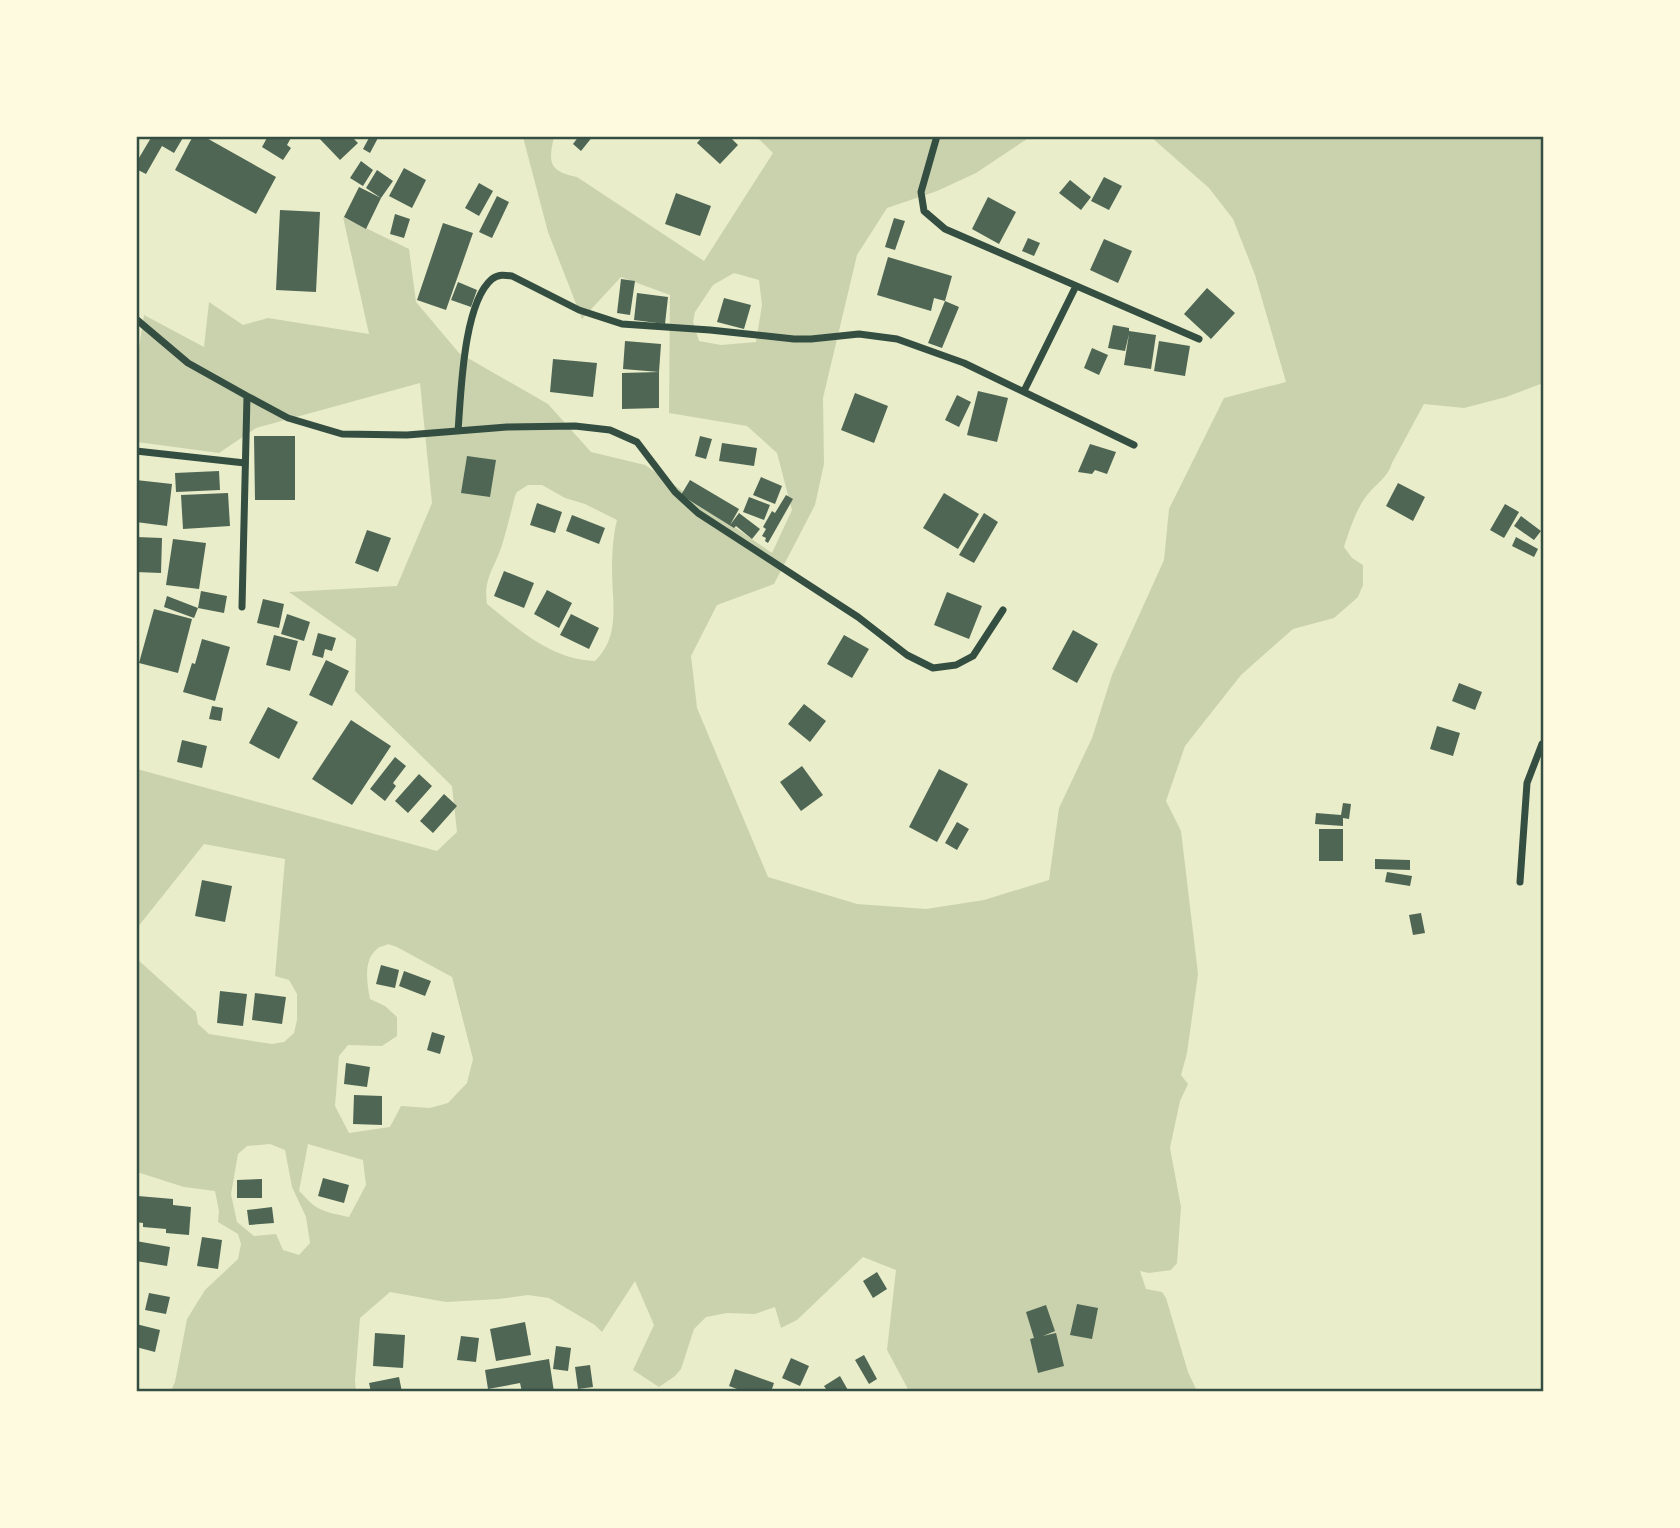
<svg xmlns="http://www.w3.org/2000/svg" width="1680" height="1528" font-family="Lato,sans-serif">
<rect width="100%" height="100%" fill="#e9edc9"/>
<path fill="#cad2ad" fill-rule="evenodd" d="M 523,137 L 554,137 C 548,163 549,171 577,177 L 704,261 L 773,153 L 757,137 L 1030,137 L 976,173 L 937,191 L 887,208 L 857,255 L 823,398 L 824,464 L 815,505 L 774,584 L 717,605 L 691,656 L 697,708 L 768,877 L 857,904 L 926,909 L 984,900 L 1049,880 L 1059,808 L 1092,738 L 1112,675 L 1164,560 L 1169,509 L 1224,398 L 1286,382 L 1255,275 L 1233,219 L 1209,188 L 1151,137 L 1543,137 L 1543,383 L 1506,397 L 1464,408 L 1424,404 L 1392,463 C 1388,477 1377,483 1368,494 C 1357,507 1349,531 1344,547 L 1352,558 L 1363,565 L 1363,585 L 1358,597 L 1334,618 L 1293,629 L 1241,675 L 1185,746 L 1166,801 L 1181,831 L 1198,974 L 1187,1053 L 1181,1075 L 1188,1084 L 1180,1101 L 1170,1148 L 1181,1207 L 1177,1263 L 1171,1270 L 1149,1273 L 1140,1271 L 1146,1289 L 1162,1292 L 1166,1298 L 1188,1372 L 1197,1391 L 909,1391 L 887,1350 L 896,1270 L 863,1257 L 797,1320 L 781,1328 L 775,1307 L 755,1314 L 727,1313 L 706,1317 L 694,1329 L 681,1369 L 675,1376 L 659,1387 L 633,1370 L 654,1325 L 635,1281 L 602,1332 L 595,1325 L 549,1298 L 528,1295 L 499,1299 L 446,1302 L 390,1292 L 360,1318 L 355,1381 L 356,1391 L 171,1391 L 175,1382 L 187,1319 L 205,1290 L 238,1259 L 241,1244 L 238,1234 L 218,1222 L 219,1211 L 215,1191 L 184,1187 L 137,1172 L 137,959 L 196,1012 L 198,1024 L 209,1034 L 272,1044 L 284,1042 L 294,1033 L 297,1020 L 297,994 L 289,980 L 275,976 L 285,859 L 204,844 L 137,928 L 137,769 L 437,851 L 457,832 L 452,786 L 355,691 L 356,639 L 289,592 L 397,586 L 432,503 L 420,383 L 256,428 L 219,453 L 137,442 L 137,362 L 144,315 L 204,347 L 209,302 L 243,325 L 268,318 L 369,334 L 343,217 L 409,249 L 416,302 L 459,353 L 548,404 L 591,452 L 645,465 L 772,553 L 792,510 L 777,453 L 747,426 L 669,413 L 670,295 L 621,277 L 582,319 L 548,232 ZM 734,273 L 759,280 L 762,305 L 756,342 L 721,345 L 699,341 L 693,322 L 695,312 L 713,285 ZM 528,485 L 542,485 L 565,498 L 585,504 L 617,520 C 613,536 612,554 612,570 C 612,602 621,636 595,661 C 552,660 519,630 487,604 C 483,578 495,568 502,545 C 507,529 511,512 515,496 L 517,492 ZM 388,944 L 397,947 L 452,977 L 473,1059 L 467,1083 L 448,1103 L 430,1108 L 401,1106 L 390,1127 L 349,1133 L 335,1106 L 339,1056 L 348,1045 L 382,1046 L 397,1036 L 397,1017 L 385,1006 L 370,999 C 367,983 363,960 377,949 C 380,946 384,946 388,944 ZM 270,1144 L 285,1150 L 292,1187 L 306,1217 L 310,1243 L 299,1255 L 283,1250 L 276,1234 L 254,1236 L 237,1222 L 231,1194 L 238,1154 L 247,1146 ZM 308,1144 L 363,1160 L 366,1185 L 349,1217 C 336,1214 320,1212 311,1203 C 306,1199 304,1195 299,1191 Z"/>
<path fill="#4f6655" d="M 152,136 L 184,136 L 174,153 L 162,146 L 146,174 L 136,169 L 136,163 Z
M 193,136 L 203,136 L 276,177 L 256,214 L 175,170 Z
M 268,136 L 292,136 L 287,145 L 291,148 L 283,160 L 262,147 Z
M 317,136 L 351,136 L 358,143 L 340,160 Z
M 370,136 L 379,136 L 370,153 L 363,149 Z
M 579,136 L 593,136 L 581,151 L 573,144 Z
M 703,136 L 729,136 L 738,145 L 720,164 L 697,143 Z
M 361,161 L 373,170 L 363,186 L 350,178 Z
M 404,168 L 426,180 L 412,208 L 389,196 Z
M 377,170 L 393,181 L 381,198 L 366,188 Z
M 1104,177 L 1122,186 L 1109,210 L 1091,201 Z
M 1070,180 L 1091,197 L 1081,210 L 1059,193 Z
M 479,183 L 493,191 L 479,216 L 465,208 Z
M 359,187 L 381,198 L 366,229 L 344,217 Z
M 676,193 L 711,206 L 700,236 L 665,224 Z
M 497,196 L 509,202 L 492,238 L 479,232 Z
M 988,197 L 1016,212 L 999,244 L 972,229 Z
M 280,210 L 320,212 L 316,292 L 276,290 Z
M 395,214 L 410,219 L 404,238 L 390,234 Z
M 894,218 L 905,221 L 895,250 L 885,247 Z
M 443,223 L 473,233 L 446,310 L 417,300 Z
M 1028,238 L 1040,243 L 1034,256 L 1022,251 Z
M 1104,239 L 1132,251 L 1118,283 L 1090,270 Z
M 888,257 L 952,276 L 945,301 L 934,298 L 931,311 L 877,295 Z
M 621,279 L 635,281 L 630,315 L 617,313 Z
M 458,282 L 477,290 L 471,307 L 451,300 Z
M 1207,288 L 1235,313 L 1211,339 L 1184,314 Z
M 637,293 L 668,297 L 665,324 L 634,320 Z
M 724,298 L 751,305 L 744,329 L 717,322 Z
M 945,301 L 959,307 L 942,348 L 928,343 Z
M 1113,325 L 1129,328 L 1129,331 L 1156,335 L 1151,369 L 1124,365 L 1129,334 L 1125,351 L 1108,348 Z
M 625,341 L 661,344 L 659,372 L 623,369 Z
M 1159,341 L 1190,346 L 1185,376 L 1154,371 Z
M 1092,348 L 1108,355 L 1099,375 L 1084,368 Z
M 553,359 L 597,363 L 593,397 L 550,392 Z
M 659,372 L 659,408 L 622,409 L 622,373 Z
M 978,391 L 1008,398 L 997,442 L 967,435 Z
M 855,393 L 888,406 L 874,443 L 841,430 Z
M 957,395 L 971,402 L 959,427 L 945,420 Z
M 254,436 L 295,436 L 295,500 L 255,500 Z
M 700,436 L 712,439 L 706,459 L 695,456 Z
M 722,443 L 757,448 L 754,466 L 719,461 Z
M 1090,444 L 1116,452 L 1107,474 L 1095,470 L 1092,474 L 1078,472 Z
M 467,456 L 496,460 L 490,497 L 461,493 Z
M 219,471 L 220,490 L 176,492 L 175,473 Z
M 761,477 L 782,486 L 775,504 L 753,495 Z
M 136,480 L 172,484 L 167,526 L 136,522 Z
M 690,480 L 739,509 L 730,525 L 739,513 L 760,529 L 752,539 L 736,526 L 734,528 L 681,495 Z
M 1398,483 L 1425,497 L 1413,521 L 1386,506 Z
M 228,493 L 230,526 L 183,529 L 181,495 Z
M 944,493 L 979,514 L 958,549 L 923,528 Z
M 786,495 L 793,499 L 768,543 L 765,541 L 766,538 L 762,536 L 766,529 L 763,527 L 772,511 L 775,513 Z
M 749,497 L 770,505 L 764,520 L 743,512 Z
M 537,503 L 562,512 L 555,533 L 530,525 Z
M 1505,504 L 1519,512 L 1504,538 L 1490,530 Z
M 984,513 L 998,522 L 974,563 L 959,555 Z
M 572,515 L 605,528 L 599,544 L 566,531 Z
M 1521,516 L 1541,531 L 1534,540 L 1514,526 Z
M 367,530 L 391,538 L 378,572 L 355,563 Z
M 136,537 L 162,538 L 161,573 L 136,572 Z
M 1516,537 L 1538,549 L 1534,557 L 1512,546 Z
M 173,539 L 206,543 L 199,589 L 166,585 Z
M 504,571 L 534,583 L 524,608 L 494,596 Z
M 547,590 L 572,603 L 559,628 L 534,614 Z
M 201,591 L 227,596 L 224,613 L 198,608 Z
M 947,592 L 982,606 L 969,639 L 934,625 Z
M 167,596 L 198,608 L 194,618 L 164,607 Z
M 263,599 L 284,604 L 279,628 L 257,623 Z
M 154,609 L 192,619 L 178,673 L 139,663 Z
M 287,614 L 310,622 L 304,641 L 281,634 Z
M 571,614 L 599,628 L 589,649 L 560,635 Z
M 1073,630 L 1098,644 L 1077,683 L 1052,669 Z
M 318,633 L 336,638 L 332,651 L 325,649 L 323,658 L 312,655 Z
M 274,635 L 298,641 L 290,671 L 266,665 Z
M 844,635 L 869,649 L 852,678 L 827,664 Z
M 202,639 L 230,647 L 215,701 L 183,692 L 192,663 L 195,664 Z
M 326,660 L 349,671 L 332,706 L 309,695 Z
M 1459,683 L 1482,692 L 1475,710 L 1452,701 Z
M 804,704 L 826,721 L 810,742 L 788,724 Z
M 212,706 L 223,708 L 221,721 L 209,719 Z
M 268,707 L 298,722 L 279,759 L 249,743 Z
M 351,720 L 391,746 L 352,805 L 312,779 Z
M 1437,726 L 1460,733 L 1453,756 L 1430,749 Z
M 182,740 L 207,746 L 202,768 L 177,762 Z
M 395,757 L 406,766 L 393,783 L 396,786 L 385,801 L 370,789 Z
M 802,766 L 823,795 L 801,811 L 780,782 Z
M 939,769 L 968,784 L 937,842 L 909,827 Z
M 419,774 L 432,786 L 408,813 L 395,801 Z
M 444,794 L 457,806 L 433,833 L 420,821 Z
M 1343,803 L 1351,804 L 1349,819 L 1343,818 L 1343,826 L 1315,824 L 1316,813 L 1341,815 Z
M 957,822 L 969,829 L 957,850 L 945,843 Z
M 1319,829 L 1343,829 L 1343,861 L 1319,861 Z
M 1375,859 L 1410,860 L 1410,870 L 1375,869 Z
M 1387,872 L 1412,876 L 1410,886 L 1385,882 Z
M 202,880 L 232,886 L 225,922 L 195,916 Z
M 1421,913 L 1425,933 L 1413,935 L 1409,915 Z
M 381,965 L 399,970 L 395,988 L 376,984 Z
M 404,971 L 431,981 L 425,996 L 399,986 Z
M 220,991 L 247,994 L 243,1026 L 217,1023 Z
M 255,993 L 286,997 L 282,1024 L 252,1020 Z
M 432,1032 L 445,1036 L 440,1054 L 427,1050 Z
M 346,1063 L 370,1067 L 367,1087 L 344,1084 Z
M 354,1095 L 382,1096 L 382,1125 L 353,1124 Z
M 323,1178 L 349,1185 L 344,1203 L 318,1196 Z
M 262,1179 L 262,1198 L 237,1198 L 237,1180 Z
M 138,1196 L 173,1199 L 173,1205 L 191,1207 L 189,1235 L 166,1233 L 166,1229 L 143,1227 L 143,1223 L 136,1222 Z
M 272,1207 L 274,1223 L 249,1225 L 247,1210 Z
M 202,1237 L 222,1240 L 218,1269 L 197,1266 Z
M 136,1241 L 170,1247 L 167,1266 L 136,1261 Z
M 877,1272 L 887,1289 L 873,1298 L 863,1281 Z
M 149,1293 L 170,1297 L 166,1314 L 145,1310 Z
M 1077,1304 L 1098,1308 L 1092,1339 L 1070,1335 Z
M 1046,1305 L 1055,1331 L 1043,1336 L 1056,1333 L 1064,1366 L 1038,1373 L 1030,1339 L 1034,1338 L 1026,1312 Z
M 525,1322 L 531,1355 L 496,1361 L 490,1329 Z
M 136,1324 L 160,1330 L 155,1352 L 136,1347 Z
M 375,1333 L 405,1335 L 403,1368 L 373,1366 Z
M 461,1336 L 479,1338 L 476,1362 L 457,1360 Z
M 556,1346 L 571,1348 L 568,1371 L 553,1369 Z
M 864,1355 L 877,1379 L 869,1384 L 855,1360 Z
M 791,1358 L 809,1366 L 800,1386 L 782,1378 Z
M 549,1359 L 554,1392 L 522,1392 L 520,1383 L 488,1389 L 485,1370 Z
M 590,1365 L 593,1387 L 578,1389 L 575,1367 Z
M 735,1369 L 774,1383 L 771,1392 L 745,1392 L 729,1386 Z
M 840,1376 L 849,1392 L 828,1392 L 824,1386 Z
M 399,1377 L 402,1392 L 371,1392 L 369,1383 Z"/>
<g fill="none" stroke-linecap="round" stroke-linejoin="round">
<path stroke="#344e41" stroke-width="7" d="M 937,136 L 921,192 L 924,211 L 945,229 L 1199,339
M 136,319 L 188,363 L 247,396 L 242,607
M 1024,391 L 1076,286
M 247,396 L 288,418 L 342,434 L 407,435 L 507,427 L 575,426 L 610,430 L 637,442 L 675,492 L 698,513 L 858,617 L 907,655 L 933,668 L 956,665 L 973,656 L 1003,610
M 458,431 C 461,395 463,303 492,279 C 498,274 505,275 512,276 L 579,310 L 622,324 L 710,330 L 794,339 L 811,339 L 859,334 L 897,339 L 964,363 L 1134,445
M 136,451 L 245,463
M 1520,882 L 1527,783 L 1542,744 L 1544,743"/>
</g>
<rect width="1680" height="1528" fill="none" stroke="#fefae0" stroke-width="276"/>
<rect x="138" y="138" width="1404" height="1252" fill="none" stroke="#344e41" stroke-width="2.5"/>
</svg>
